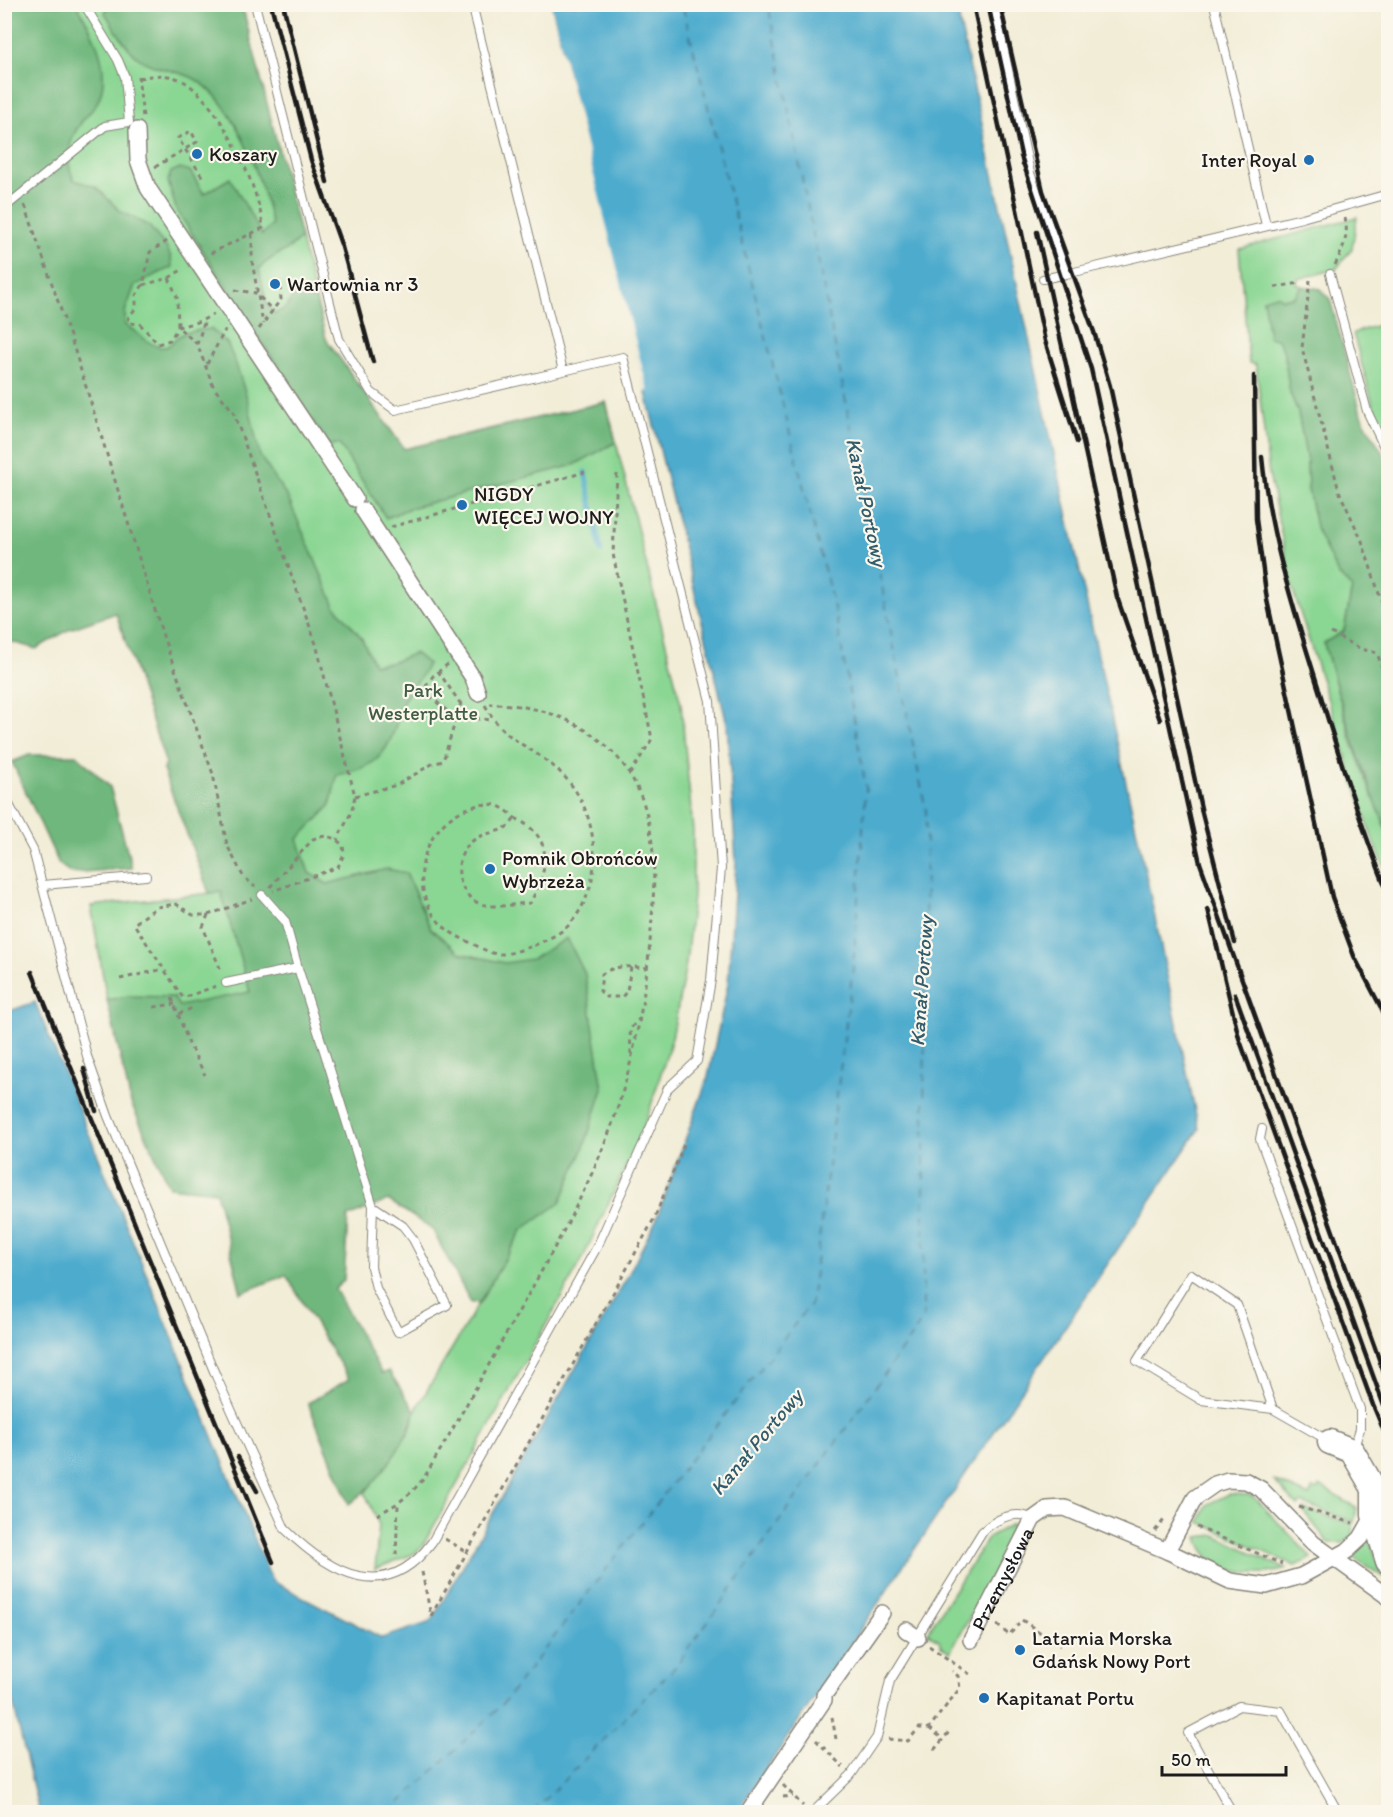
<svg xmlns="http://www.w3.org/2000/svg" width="1393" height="1817" font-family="Itim,sans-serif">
<rect width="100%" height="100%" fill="#fbf7ec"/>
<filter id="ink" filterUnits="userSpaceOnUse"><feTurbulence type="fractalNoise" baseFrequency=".0167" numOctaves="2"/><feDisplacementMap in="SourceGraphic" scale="12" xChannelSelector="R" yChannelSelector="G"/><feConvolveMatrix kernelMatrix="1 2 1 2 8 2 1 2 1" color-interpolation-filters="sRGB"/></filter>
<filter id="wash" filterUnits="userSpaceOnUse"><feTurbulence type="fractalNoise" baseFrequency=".008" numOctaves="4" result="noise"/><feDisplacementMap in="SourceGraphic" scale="24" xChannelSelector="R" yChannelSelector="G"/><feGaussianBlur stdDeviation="1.35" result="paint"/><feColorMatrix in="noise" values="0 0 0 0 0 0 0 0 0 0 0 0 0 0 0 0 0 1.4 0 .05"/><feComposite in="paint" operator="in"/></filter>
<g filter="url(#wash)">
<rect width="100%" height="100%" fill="#f2edd7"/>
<path fill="#8ad693" stroke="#537958" stroke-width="1.5" d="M 4,5 L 242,5 L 326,339 L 404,449 L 606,402 L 681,704 L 693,831 L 693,896 L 686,964 L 672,1038 L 644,1128 L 581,1262 L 422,1547 L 413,1554 L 375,1569 L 379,1525 L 365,1493 L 410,1431 L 415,1411 L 522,1230 L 178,1006 L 129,996 L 107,1000 L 91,906 L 221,892 Z
M 1357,217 L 1352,249 L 1336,269 L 1298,279 L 1296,283 L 1302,286 L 1294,297 L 1282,299 L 1276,295 L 1263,300 L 1284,352 L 1290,393 L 1298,412 L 1307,461 L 1308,490 L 1338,574 L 1352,588 L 1344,631 L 1324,643 L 1351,739 L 1367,783 L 1388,832 L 1388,875 L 1371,835 L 1292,587 L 1269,474 L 1256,365 L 1249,363 L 1239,249 Z
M 1388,322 L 1388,443 L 1375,412 L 1353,333 Z
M 1273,1480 L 1309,1496 L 1313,1488 L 1318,1490 L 1320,1486 L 1357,1508 L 1354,1522 L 1302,1503 L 1298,1506 Z
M 1229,1494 L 1250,1495 L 1256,1499 L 1312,1558 L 1295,1566 L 1199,1522 L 1208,1504 Z
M 1304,1509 L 1353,1524 L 1353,1536 L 1343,1543 L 1329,1543 L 1304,1512 Z
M 1012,1524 L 1017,1528 L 1014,1538 L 950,1652 L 940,1645 L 940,1641 L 927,1633 L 988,1537 Z
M 1215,1535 L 1286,1569 C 1255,1579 1207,1573 1198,1537 Z
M 1370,1539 L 1383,1577 L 1350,1555 Z"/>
<path fill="#6fb77d" stroke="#466a4c" stroke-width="1.5" d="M 4,5 L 77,5 C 93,32 113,69 98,101 C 95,108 88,114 83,120 C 69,138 64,159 74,180 L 96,187 L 120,211 L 149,226 L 166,247 L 171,257 L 172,267 L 135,285 L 125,312 L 125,325 C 137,331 148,345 160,347 C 170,349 172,340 179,336 C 188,330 201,330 211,329 L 227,343 L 236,364 L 247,398 L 260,456 L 288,498 L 335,606 L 361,637 L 374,664 L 390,663 L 415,653 L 428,664 C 422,678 414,685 405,698 C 400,705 399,716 396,725 C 385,760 371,768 337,775 L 330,806 L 298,839 L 309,873 L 327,884 L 387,869 L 406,873 L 431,929 L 460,953 L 505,963 L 532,959 L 567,938 L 585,974 L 603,1089 L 583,1150 L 560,1203 L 522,1230 L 480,1302 L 471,1303 L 432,1229 L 388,1200 L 348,1217 L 344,1280 L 335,1289 L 382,1374 L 389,1371 L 415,1411 C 407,1443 376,1486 349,1504 L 308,1403 L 349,1379 L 286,1275 L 241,1293 L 216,1192 L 169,1187 L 131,1103 L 107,1000 L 129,996 L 173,997 L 179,1006 L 250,992 L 221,892 L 209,893 L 163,770 L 166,764 L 116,613 L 70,629 L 36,649 L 5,640 Z
M 107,5 L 242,5 L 301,237 C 289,253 271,254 259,269 L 267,305 L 275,314 L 287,307 L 293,296 L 316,300 L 326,339 L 404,449 L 606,402 L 616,442 L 574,465 L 410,508 L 386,518 L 339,444 L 328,445 L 176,209 L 168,181 L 171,172 L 180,168 L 190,171 L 204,194 L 230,178 L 262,235 L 272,224 C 261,180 236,100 193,78 C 177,70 151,69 137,57 C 124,46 115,28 105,13 Z
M 1302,286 L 1321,289 L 1330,299 L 1362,417 L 1388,462 L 1388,832 C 1361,771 1342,707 1324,643 L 1344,631 L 1352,588 L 1338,574 L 1317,531 L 1308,490 L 1307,461 L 1298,412 L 1290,393 L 1284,352 L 1278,340 L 1269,337 L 1263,299 L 1276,295 L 1283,299 L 1294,297 Z
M 29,755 L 77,755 L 110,787 L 132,868 L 71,873 L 59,864 L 12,762 Z"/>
<path fill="#4eabcd" stroke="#356474" stroke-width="1.5" d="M 551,5 L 956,5 L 1144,865 L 1199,1129 L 737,1812 L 39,1812 L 4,1665 L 4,1013 L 35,1002 L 272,1581 L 382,1638 L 431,1622 L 626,1279 L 656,1220 L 708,1077 L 728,984 L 736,862 L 727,724 Z"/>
<path fill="#f2edd7" d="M 548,4 L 551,5 L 648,391 L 645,392 Z"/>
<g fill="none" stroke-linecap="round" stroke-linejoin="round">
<path stroke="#4eabcd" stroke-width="5" d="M 585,472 L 601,551"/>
<path stroke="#325c6c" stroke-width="1.5" stroke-dasharray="8 6" stroke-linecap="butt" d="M 390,1812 L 501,1706 L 811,1303 L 853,967 L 866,788 L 836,616 L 682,4
M 533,1812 L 676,1666 L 923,1320 L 926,811 L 768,4"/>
</g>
</g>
<g filter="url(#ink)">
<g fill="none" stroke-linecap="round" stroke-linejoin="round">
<defs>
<path id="lane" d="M 255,4 L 339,339 L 371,392 L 395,410 L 563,371 L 472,4
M 994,4 L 1030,173 L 1066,274 L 1302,218 L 1388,194
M 1214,4 L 1266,225
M 4,208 L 105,126 L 129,122 L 125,77 L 118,60 L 84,4
M 1330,274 L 1367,411 L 1388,455
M 1043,279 L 1066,274
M 4,795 L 33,850 L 87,1056 L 108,1116 L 216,1376 L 285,1529 C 331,1574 386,1605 432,1542 L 598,1245 L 668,1088 L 697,1061 L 711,980 L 721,868 L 710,701 L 623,357 L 563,371
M 43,885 L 146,876
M 298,968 L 373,1206 L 371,1267 L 376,1288 L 398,1332 L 447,1305 L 413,1239 L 403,1226 L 373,1206
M 226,983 L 298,968 L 285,921 L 262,895
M 1262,1129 L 1260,1139 L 1360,1409 L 1360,1429 L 1354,1447
M 1273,1409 L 1201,1400 L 1137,1361 L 1191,1274 L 1237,1305 L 1273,1409 L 1329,1441
M 813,1812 L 851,1775 L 877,1737 L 890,1681 L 982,1532 C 996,1519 1015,1509 1033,1519
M 1232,1812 L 1188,1733 L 1239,1706 L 1281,1711 L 1338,1812"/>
<g id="street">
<path d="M 137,130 L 138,160 L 148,188 L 355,499"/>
<path d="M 363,510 L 473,678 L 478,693"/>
<path d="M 1167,1551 L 1195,1498 L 1215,1484 L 1228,1480 L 1246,1481 L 1261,1489 L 1313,1543 L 1388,1597"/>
<path d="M 906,1630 L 918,1638"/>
<path id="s1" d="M 971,1640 L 1033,1519 L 1047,1509 L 1065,1508 L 1167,1551 L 1230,1581 L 1266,1586 L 1301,1576 L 1347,1551 L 1361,1538 L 1374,1515"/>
<path d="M 827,1691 L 882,1613"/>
<path d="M 748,1812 L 824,1700 L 824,1695"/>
</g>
<path id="primary" d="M 1330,1442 L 1352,1451 L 1374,1489 L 1388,1503
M 1374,1489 L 1374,1515 L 1388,1561"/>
</defs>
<use href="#lane" stroke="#87847a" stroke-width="10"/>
<use href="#street" stroke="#87847a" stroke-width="18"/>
<use href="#primary" stroke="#87847a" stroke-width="27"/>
<path stroke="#87847a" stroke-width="3" stroke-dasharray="4.5 4.5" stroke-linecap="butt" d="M 138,76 L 143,117
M 139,78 C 155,75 168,73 183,81 C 219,101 260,188 263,228 L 209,254
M 155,167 L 197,142 L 191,131 L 178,138 L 203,178
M 25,205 L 74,348 L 164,639 L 213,774 L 227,845 L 243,876 L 255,887
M 252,234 L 252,261 L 263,324
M 167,241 L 150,252 L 143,285 L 136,295 L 136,308 L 128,318 L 129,323 L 140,324 L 158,344 L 170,340 L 178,327 L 201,321 L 214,314
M 1335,265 C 1343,249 1349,236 1345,218
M 169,278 L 177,297 L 178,327 L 197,344 L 214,388 L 233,411 L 316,644 L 355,796 L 351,813 L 337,840
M 1310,280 L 1302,348 L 1339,491 L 1362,541 L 1382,603 L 1388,640
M 143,285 L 169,278 L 183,269
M 1275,287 L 1301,283
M 235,290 L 256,293 L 273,311
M 259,329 L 281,299 L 280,288
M 197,344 L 205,320
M 207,364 L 225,330
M 617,474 L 613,554 L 652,739 L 630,774
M 391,527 L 585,472
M 1382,603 L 1388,601
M 1331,633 L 1361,649 L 1377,653 L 1388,684
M 448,664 L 433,676 L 423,690 L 454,717 L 493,720
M 438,671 L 460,703 L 465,703
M 485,705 C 503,738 520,741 548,762 C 579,785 593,817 594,855 C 595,880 586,907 568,926 C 560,934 544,941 533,946 C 523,949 509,955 498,954 C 489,953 481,948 473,944 C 460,938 448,932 439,922 C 406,885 423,827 466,809 C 487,801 499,802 515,818
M 355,796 L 397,785 L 432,764 L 443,761 L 461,703
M 515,818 C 556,838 548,870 530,903 C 507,904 477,915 463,888 C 453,868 461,842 484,835 C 497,830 506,832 515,818 Z
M 270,887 L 313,839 C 326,834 332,836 343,845 L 344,854 L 338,867 L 273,891
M 208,915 L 203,927 L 222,973
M 631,967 L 627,991 L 622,997 L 606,997 L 600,991 L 602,974 C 616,964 631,967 647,968
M 120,979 L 164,969
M 216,986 L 183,998 L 134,924 L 157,907 L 176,904 L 193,915 L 208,915 L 252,899
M 172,998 L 189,1044 L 205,1075
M 154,1007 L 175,1004
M 179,1014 L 190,1009 L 190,1004
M 631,1054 L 630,1029 L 639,1019
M 1299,1507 L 1353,1523
M 377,1515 C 392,1507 406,1499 417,1486 C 427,1476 433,1461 441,1449 C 462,1413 482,1377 502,1341 C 540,1273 582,1204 610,1130 C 632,1070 644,1006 650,942 C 654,896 658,849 644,805 C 622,737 557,704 490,704
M 1197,1527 L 1282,1564
M 1155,1531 L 1164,1520
M 445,1539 L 467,1552
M 396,1555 L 398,1505
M 422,1572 L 431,1616 L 620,1281 L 655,1217 L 685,1142
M 1022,1620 L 1060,1646
M 997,1625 L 1009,1635 L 1019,1624
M 929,1646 L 971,1675
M 832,1717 L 836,1739
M 929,1728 L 943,1739
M 888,1739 L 908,1741 L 919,1728 L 929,1728 L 960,1688 L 958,1676 L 952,1671
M 816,1740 L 843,1767
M 934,1750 L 949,1732
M 783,1785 L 803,1806
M 783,1797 L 793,1796"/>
<use href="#lane" stroke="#fff" stroke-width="8"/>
<use href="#street" stroke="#fff" stroke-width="15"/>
<use href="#primary" stroke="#fff" stroke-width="24"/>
<path stroke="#1c1c1c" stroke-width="4.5" d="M 271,4 L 311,160 L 342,247 L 373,362
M 283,4 L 327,182
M 973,4 L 1045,341 L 1077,442
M 988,4 L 1023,164
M 1000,4 L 1043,191 L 1094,332 L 1110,386 L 1202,813 L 1235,943
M 1021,156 L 1091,369 L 1200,863 L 1388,1384
M 1037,232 L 1117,597 L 1160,720
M 1254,376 L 1256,519 L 1267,600 L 1332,897 L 1354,956 L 1388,1021
M 1262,457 C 1270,538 1295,613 1319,690 C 1340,759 1361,827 1388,893
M 1208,909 L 1239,1038 L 1373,1405 L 1388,1441
M 32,972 L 273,1562
M 1235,994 L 1388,1417
M 84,1069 L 96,1111
M 238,1457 L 257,1491"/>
</g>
</g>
<g fill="#1f6fb2" stroke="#fbf7ec" stroke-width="2">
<circle cx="197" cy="154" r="6"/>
<circle cx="1309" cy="160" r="6"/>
<circle cx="275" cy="284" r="6"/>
<circle cx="462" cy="505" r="6"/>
<circle cx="490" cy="869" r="6"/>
<circle cx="1020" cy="1650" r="6"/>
<circle cx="984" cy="1698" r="6"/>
</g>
<g text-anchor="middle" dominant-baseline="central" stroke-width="4.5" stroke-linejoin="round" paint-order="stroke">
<g font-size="20" fill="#1c1c1c" stroke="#fbf7ec" text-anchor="start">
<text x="209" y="154">Koszary</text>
<text x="1297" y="160" text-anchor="end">Inter Royal</text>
<text x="287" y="284">Wartownia nr 3</text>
<text x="474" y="494">NIGDY<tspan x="474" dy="23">WIĘCEJ WOJNY</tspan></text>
<text x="502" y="858">Pomnik Obrońców<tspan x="502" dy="23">Wybrzeża</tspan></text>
<text x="1032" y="1638">Latarnia Morska<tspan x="1032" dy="23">Gdańsk Nowy Port</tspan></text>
<text x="996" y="1698">Kapitanat Portu</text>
</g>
<g font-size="20" fill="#425d46" stroke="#fbf7ec">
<text x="423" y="690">Park<tspan x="423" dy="23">Westerplatte</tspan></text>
</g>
<g font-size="20" fill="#1c1c1c" stroke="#fbf7ec">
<text stroke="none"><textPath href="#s1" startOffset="69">Przemysłowa</textPath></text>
</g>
<g font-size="21" font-style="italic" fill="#325c6c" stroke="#fbf7ec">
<text transform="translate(867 502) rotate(78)">Kanał Portowy</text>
<text transform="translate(921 981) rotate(-86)">Kanał Portowy</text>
<text transform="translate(756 1442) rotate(-50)">Kanał Portowy</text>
</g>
</g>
<rect width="1393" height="1817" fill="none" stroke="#fbf7ec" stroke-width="24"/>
<path d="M1162 1766v9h124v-9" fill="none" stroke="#1c1c1c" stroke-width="3"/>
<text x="1171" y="1766" font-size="18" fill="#1c1c1c" stroke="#fbf7ec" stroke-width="4.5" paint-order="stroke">50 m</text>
</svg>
